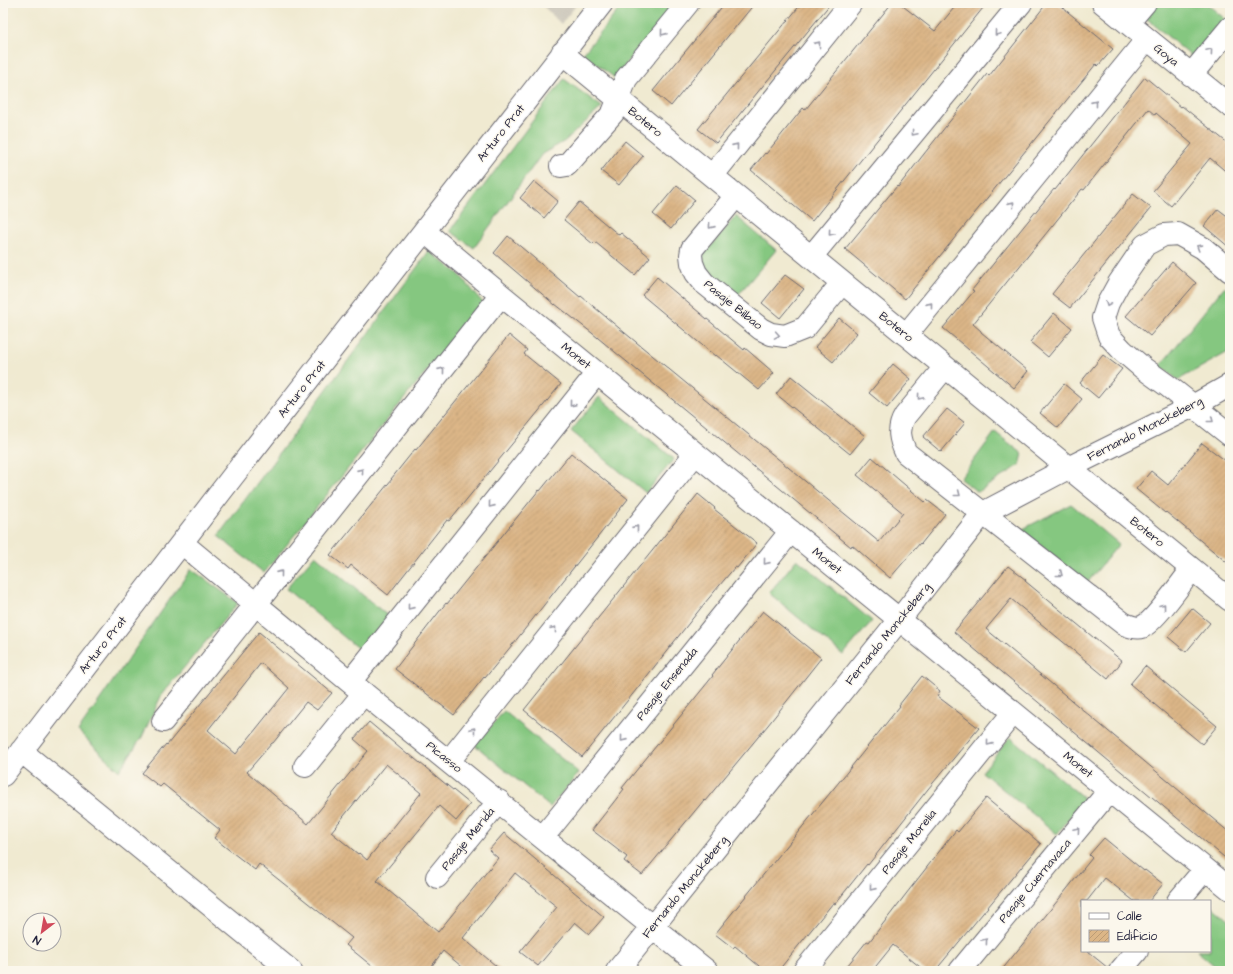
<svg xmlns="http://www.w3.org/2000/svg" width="1233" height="974" font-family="'Architects Daughter',sans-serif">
<defs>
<pattern id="building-hatch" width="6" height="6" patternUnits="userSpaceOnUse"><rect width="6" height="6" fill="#dcb687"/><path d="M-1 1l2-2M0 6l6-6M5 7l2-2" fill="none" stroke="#bc9c75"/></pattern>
</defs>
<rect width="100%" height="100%" fill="#fbf7ec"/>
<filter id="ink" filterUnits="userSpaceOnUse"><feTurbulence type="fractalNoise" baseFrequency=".025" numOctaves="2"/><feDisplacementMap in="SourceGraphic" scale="8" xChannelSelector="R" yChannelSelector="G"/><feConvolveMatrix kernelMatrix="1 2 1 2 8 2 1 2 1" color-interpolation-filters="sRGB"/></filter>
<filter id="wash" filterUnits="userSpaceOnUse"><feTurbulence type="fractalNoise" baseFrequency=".012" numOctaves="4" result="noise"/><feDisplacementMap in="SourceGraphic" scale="16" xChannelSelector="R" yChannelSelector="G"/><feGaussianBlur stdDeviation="0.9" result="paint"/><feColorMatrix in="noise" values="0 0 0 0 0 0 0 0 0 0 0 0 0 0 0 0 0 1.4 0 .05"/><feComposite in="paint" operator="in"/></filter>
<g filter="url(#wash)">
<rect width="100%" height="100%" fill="#f0ead1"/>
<path fill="#c9c4b8" d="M 540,3 L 578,3 L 561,24 Z"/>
<path fill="#85c780" stroke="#54745e" d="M 624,3 L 675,3 L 615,78 L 583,54 Z
M 1157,3 L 1206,3 L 1225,19 L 1192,57 L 1145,17 Z
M 564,79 L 602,107 L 565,141 L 542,154 L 474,248 L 450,231 Z
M 736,216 L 776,250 L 738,295 L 704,266 L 703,255 Z
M 429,251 L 459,274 L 483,303 L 466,322 L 264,573 L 218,536 Z
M 1224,287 L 1230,292 L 1230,351 L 1178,380 L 1160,366 Z
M 599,397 L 674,459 L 646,493 L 571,431 Z
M 995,432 L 1023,454 L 1020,465 L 978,492 L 960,479 Z
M 1071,504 L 1119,544 L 1087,583 L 1021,530 Z
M 315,555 L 389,617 L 361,651 L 286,589 Z
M 797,559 L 872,621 L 843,655 L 769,593 Z
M 191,569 L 238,603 L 162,694 L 142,737 L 119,771 L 78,731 Z
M 504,711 L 579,773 L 550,807 L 475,745 Z
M 1010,737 L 1085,799 L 1057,834 L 982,772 Z
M 1210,904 L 1230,921 L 1230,971 L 1221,971 L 1197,951 L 1210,951 Z"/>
<g id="blocks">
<path fill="url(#building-hatch)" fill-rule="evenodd" d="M 725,3 L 755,3 L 671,106 L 653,91 Z
M 802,3 L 831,3 L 716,143 L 698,129 Z
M 892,3 L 899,3 L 935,31 L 958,3 L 987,3 L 812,221 L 751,170 L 765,153 L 766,154 L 803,108 L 805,110 Z
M 1047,3 L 1057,3 L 1113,49 L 1098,66 L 1096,64 L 905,299 L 845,249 L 897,186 L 898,187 L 987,74 L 989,76 Z
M 1145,77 L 1181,107 L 1182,106 L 1230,145 L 1230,175 L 1210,158 L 1171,206 L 1153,191 L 1192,144 L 1156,113 L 1155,115 L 1148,109 L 1084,190 L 1082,189 L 973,324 L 981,331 L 981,332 L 1028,371 L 1014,388 L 943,328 L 974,291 L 972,290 L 1054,189 L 1055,190 Z
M 625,141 L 643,156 L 619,185 L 601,171 Z
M 534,181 L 558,201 L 544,218 L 520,198 Z
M 677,185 L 695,200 L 671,229 L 653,214 Z
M 1133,194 L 1151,208 L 1070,308 L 1052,294 Z
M 579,202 L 619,235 L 621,233 L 650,257 L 635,275 L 595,242 L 593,244 L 564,220 Z
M 1218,209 L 1230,218 L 1230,248 L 1204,226 Z
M 508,236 L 580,297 L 581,296 L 619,328 L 879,542 L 903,513 L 857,475 L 872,457 L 925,502 L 927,500 L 945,514 L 921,544 L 920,543 L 890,578 L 852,545 L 851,547 L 592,333 L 555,304 L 555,305 L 494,253 Z
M 1172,262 L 1196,283 L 1150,336 L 1126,316 Z
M 785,275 L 804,289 L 780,318 L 762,303 Z
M 657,277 L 744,350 L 745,348 L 774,373 L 759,390 L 716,355 L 715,356 L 642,295 Z
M 1054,313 L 1072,328 L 1048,357 L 1030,342 Z
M 839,318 L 857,333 L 833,362 L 815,347 Z
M 509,335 L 527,350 L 524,354 L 561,384 L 449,521 L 447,520 L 388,595 L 351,565 L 348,569 L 330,555 L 354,526 L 392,479 L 391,479 L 415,449 L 416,450 Z
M 1103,355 L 1122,369 L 1098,398 L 1080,383 Z
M 893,364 L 911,379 L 887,408 L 869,393 Z
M 791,376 L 865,436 L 850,454 L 776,394 Z
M 1064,384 L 1082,399 L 1058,428 L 1040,413 Z
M 947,409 L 965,423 L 941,452 L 923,437 Z
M 1202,443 L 1230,464 L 1230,565 L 1166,512 L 1165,513 L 1136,489 L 1151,471 L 1168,485 Z
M 571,453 L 628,499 L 517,639 L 485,678 L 484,677 L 454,715 L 395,669 L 446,603 L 447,604 L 539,490 L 540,491 Z
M 698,494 L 715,508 L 714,509 L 757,543 L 737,568 L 735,567 L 704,604 L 632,695 L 582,757 L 524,710 Z
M 1008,566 L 1026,580 L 1025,581 L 1122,661 L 1108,679 L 1011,599 L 986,629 L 1230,833 L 1230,862 L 954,632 Z
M 1192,608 L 1210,623 L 1186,652 L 1168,637 Z
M 763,611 L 821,658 L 768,725 L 705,801 L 704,800 L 642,875 L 624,861 L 627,857 L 592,830 L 624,789 L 622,788 L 713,676 L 712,675 Z
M 259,632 L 332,693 L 317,710 L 306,702 L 273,743 L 272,743 L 247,772 L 308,824 L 368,751 L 354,739 L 369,722 L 408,755 L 409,754 L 470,804 L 456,821 L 439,806 L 377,881 L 438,932 L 498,858 L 489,850 L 504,833 L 604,917 L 589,934 L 575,922 L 538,966 L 520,952 L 557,907 L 515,873 L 463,938 L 502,971 L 467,971 L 443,951 L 428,971 L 378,971 L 346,945 L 352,938 L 259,864 L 255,870 L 233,853 L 214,838 L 220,830 L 163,784 L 160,787 L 142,773 L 166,744 L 167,745 ZM 261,663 L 289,688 L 236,754 L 208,730 ZM 386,764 L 421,793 L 367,860 L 359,853 L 358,854 L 331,832 Z
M 1145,666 L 1217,726 L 1202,744 L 1130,684 Z
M 922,676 L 940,691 L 937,696 L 979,728 L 928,789 L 868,865 L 867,864 L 835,904 L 833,903 L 778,971 L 765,971 L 735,946 L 733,948 L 715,934 L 839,782 L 900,706 L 899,705 Z
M 986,798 L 1041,844 L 1021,868 L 1021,867 L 935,971 L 925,971 L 893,945 L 872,971 L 843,971 L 867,941 L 869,942 L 906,894 L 956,830 L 958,832 Z
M 1104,838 L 1144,871 L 1145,870 L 1163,884 L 1149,901 L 1134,901 L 1105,878 L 1087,901 L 1082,901 L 1082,951 L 1087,951 L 1108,968 L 1108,971 L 1001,971 L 1092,858 L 1089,855 Z"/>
</g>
</g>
<g filter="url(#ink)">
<use href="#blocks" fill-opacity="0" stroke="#6a6870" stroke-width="1"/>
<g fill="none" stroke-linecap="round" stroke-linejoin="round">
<defs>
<path id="minor" d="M 1103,3 L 1230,106
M 1128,23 L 1145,3
M 562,53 L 1230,600
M 1191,75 L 1230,28
M 561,166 L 567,165 L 613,113 L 626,79 L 688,3
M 712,176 L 851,3
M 736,196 L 692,249 L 691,255 L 692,263 L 696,273 L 704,283 L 761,329 L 771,334 L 785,336 L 805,328 L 842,283
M 424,231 L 501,295 L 1230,889
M 811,257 L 1021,3
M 1230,271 L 1203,248 L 1178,234 L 1164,235 L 1145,245 L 1119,283 L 1108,303 L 1103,318 L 1109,336 L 1123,351 L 1143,368 L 1168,386 L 1230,435
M 906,335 L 1147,39
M 945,367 L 905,416 C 897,429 900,440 906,453 L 1124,624 C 1129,626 1137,629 1142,627 C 1154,622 1183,581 1192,569
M 182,543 L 350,682 L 707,971
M 350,682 L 597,373
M 163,721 L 501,295
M 21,751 L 291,971
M 449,761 L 695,454
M 305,766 L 364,693
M 3,775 L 233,476 L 602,3
M 543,837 L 791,531
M 437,877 L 499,801
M 1178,901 L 1205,869
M 617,971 L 899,620 L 983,513 L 1068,468 L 1193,406 L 1230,385
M 804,971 L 1013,713
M 960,971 L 1109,791
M 1120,971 L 1137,951"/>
</defs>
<use href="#minor" stroke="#6a6870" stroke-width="24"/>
<use href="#minor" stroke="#fff" stroke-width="22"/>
</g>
<defs><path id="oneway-chevron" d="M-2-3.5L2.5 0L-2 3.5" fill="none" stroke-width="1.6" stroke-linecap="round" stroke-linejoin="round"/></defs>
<g stroke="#9c9ca7">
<use href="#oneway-chevron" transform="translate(663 33) rotate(129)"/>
<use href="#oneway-chevron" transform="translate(997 33) rotate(130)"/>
<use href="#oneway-chevron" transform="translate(818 44) rotate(-51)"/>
<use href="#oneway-chevron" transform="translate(1210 51) rotate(-50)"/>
<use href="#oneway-chevron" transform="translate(1095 103) rotate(-51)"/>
<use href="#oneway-chevron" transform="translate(914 133) rotate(130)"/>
<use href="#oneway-chevron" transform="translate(736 146) rotate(-51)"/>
<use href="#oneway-chevron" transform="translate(1012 204) rotate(-51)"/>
<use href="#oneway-chevron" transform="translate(711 226) rotate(129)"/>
<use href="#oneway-chevron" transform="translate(831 233) rotate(130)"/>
<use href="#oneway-chevron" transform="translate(1199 247) rotate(-148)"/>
<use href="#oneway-chevron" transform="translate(1108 304) rotate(112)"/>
<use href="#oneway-chevron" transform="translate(930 305) rotate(-51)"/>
<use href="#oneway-chevron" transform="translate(777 335) rotate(10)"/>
<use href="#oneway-chevron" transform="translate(442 370) rotate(-51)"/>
<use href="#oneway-chevron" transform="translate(920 397) rotate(130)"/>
<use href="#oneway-chevron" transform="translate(572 404) rotate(129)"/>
<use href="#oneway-chevron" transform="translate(1211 420) rotate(38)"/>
<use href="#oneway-chevron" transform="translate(361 471) rotate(-51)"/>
<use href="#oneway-chevron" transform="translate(958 494) rotate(38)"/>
<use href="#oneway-chevron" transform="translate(491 505) rotate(129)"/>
<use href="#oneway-chevron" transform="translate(636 528) rotate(-51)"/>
<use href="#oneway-chevron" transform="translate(766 562) rotate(129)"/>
<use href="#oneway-chevron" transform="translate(280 573) rotate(-51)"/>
<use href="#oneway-chevron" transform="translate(1060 574) rotate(38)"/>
<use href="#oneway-chevron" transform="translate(1163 606) rotate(-52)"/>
<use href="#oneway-chevron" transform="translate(410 607) rotate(129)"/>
<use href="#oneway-chevron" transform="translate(554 629) rotate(-51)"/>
<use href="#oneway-chevron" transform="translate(473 730) rotate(-51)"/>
<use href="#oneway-chevron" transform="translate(623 739) rotate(129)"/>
<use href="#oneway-chevron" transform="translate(989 743) rotate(129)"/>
<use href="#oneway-chevron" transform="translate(1077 830) rotate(-50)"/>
<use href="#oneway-chevron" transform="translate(872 888) rotate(129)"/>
<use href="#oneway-chevron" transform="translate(985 941) rotate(-50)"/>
</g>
</g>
<g text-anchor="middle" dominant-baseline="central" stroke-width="3" stroke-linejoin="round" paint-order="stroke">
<g font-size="12" fill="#22223b" stroke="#fbf7ec">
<text transform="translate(1166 55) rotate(39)">Goya</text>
<text transform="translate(645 122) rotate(39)">Botero</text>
<text transform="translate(501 133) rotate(-52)">Arturo Prat</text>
<text transform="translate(733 305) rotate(39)">Pasaje Bilbao</text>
<text transform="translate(896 327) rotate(39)">Botero</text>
<text transform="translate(576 356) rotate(39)">Monet</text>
<text transform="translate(302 389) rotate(-52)">Arturo Prat</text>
<text transform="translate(1145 429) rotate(-27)">Fernando Monckeberg</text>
<text transform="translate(1147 532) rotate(39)">Botero</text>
<text transform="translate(827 561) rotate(39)">Monet</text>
<text transform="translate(888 634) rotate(-51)">Fernando Monckeberg</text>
<text transform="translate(103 645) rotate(-52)">Arturo Prat</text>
<text transform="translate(667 684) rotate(-51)">Pasaje Ensenada</text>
<text transform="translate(444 757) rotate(39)">Picasso</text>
<text transform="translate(1078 765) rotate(39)">Monet</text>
<text transform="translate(468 839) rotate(-51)">Pasaje Merida</text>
<text transform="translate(909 842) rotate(-51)">Pasaje Morelia</text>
<text transform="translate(1035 881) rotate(-50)">Pasaje Cuernavaca</text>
<text transform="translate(685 887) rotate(-51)">Fernando Monckeberg</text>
</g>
</g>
<rect width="1233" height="974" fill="none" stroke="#fbf7ec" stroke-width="16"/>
<rect x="1081" y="900" width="130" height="52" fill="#fbf7ec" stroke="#a4a2a5"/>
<rect x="1089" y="913" width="20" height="6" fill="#ffffff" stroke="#a4a2a5"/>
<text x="1117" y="920" font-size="12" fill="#22223b">Calle</text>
<rect x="1089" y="930" width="20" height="12" fill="url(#building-hatch)" stroke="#a4a2a5"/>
<text x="1117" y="940" font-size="12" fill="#22223b">Edificio</text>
<g transform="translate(42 932) rotate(211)"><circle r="19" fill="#fbf7ec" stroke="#a4a2a5"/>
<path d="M0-3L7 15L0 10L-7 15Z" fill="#d1495b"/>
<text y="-6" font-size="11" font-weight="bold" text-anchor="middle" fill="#22223b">N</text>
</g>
</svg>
